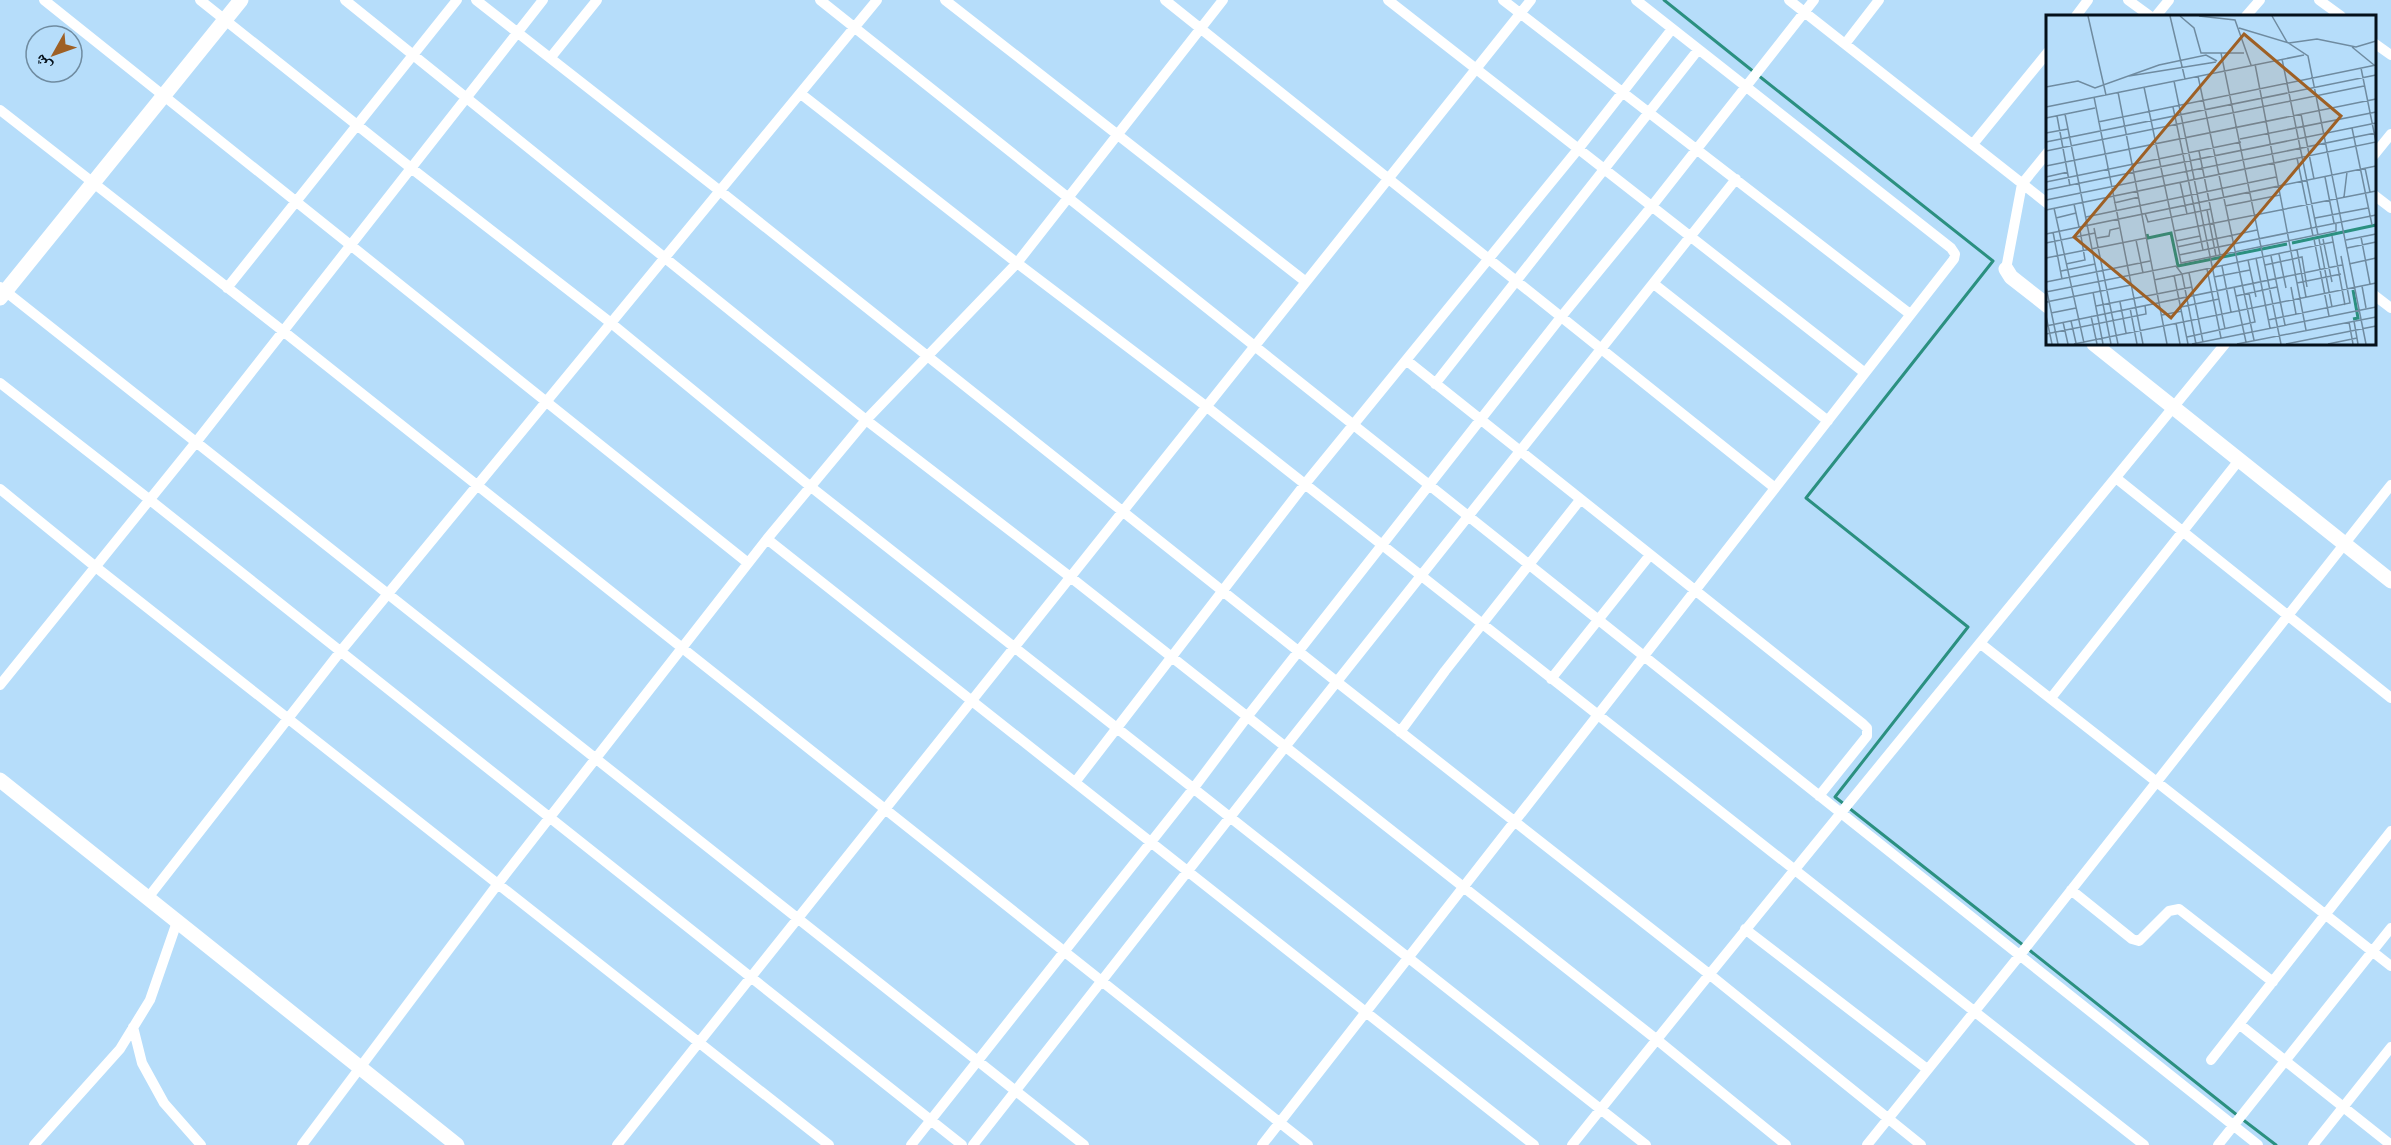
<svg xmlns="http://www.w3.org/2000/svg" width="2391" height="1145" font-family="'Source Sans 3','Noto Naskh Arabic',sans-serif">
<rect width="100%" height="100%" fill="#b6ddfa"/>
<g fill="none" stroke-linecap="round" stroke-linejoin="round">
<path stroke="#2b9080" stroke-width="3" d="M 1664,0 L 1754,72
M 1759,76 L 1993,261 L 1806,498 L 1968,627 L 1835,797 L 1844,804
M 1849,808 L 2023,945
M 2028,949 L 2237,1115
M 2242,1119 L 2276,1145"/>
<path stroke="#fff" stroke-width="10" d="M 44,0 L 748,563
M 200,0 L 411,168 L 611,323 L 811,487 L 1646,1145
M 345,0 L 866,420 L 1069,576 L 1656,1039 L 1786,1145
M 476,0 L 720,191 L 1337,682 L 1709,974 L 1921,1145
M 820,0 L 2258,1145
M 945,0 L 1306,282
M 1165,0 L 1775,488
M 1388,0 L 1865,373
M 1503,0 L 1910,314
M 1789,0 L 2048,204
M 2128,0 L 2150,16
M 2319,0 L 2341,16
M 2076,16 L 2088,0
M 2156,16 L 2169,0
M 2246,16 L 2260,0
M 2374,43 L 2391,55
M 1845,44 L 1879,0
M 551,57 L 597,0
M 801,94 L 1017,263 L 1207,407 L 2144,1145
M 0,110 L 283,331 L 1308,1145
M 1973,144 L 2048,52
M 2374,155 L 2391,134
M 2374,195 L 2391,208
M 2006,269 L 2022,184 L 2048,152
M 1654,284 L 1828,421
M 0,287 L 1084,1145
M 227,288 L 457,0
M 2374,295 L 2391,308
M 1406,360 L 1863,724 L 1867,728 L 1867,736 L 1819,796
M 0,383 L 150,500 L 962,1145
M 1435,384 L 1698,50
M 2116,478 L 2391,698
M 0,489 L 97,568 L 829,1145
M 767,539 L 1534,1145
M 1981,644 L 2391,966
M 1551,679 L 1650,555
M 0,685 L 197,441 L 543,0
M 2051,698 L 2240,459
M 1400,732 L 1445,671 L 1580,500
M 1076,781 L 1305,484 L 1579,148 L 1672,29
M 2071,890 L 2132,939 L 2139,941 L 2169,911 L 2179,909 L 2273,982
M 147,899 L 340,652 L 877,0
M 1745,929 L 1927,1069
M 2239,1024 L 2391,1145
M 133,1027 L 142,1063 L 164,1103 L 201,1145
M 2211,1060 L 2391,831
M 34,1145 L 120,1049 L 150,1000 L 177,922
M 302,1145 L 497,885 L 767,539 L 866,420 L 1017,263 L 1223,0
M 617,1145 L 1531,0
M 911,1145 L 1193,789 L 1247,717 L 1561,317 L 1652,206 L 1814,0
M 973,1145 L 1285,747 L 1736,179
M 1262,1145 L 1954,259 L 1955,254 L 1951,248 L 1636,0
M 1572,1145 C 1787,876 2007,611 2225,344
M 1867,1145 L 2020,955 L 2391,485
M 2218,1145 L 2391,928
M 2313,1145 L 2391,1047"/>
<path stroke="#fff" stroke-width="15" d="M 2006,269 L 2011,277 L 2048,306
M 0,298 L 241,0
M 2094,344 L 2391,581
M 0,780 L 457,1145"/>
</g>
<g transform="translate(2046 15)">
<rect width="330" height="330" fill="#b6ddfa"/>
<path fill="none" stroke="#2b9080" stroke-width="3" d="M 101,219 L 102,223 L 125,218 L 132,251 L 241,229M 246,228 L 330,210M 307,275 L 312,303 L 307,304"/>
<path fill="none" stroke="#6f8ba0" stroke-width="1.5" d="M 42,1 L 60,80M 124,1 L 139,64M 134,1 L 148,13 L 155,38 L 175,38 L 235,329M 153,1 L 189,5 L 205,50M 226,1 L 241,27 L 262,41 L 320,329M 193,13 L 243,28 L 271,24 L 310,32 L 330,26M 306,32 L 328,50M 175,38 L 198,38M 236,44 L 272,220M 209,49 L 260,315M 83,61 L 170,47M 152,61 L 208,325M 128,66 L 179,314M 0,72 L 32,66 L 49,73 L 113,50 L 160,40 L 171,46M 98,72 L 135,248 L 290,216 L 290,208M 72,77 L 121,329M 48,82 L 97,329M 0,92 L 258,40M 127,92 L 157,235M 19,99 L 65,329M 255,99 L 268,164M 11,101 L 24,171M 0,103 L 49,93M 52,107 L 330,50M 306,113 L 326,210M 0,118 L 22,114M 194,124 L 330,97M 0,127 L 330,60M 0,136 L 318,71M 153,136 L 174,240M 251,143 L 267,221M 0,151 L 330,84M 319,153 L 324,177M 0,162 L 22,157M 279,162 L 288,208M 0,167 L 195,127M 134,167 L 141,199M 0,175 L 330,108M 298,182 L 301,157M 0,185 L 329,118M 68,188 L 93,182M 28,189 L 33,212M 179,191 L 234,180M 8,193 L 38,328M 0,195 L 330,127 L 315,53M 161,195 L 170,241M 99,198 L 102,207 L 165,194M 40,202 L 230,162M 10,203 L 30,198M 269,203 L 322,193M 48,213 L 72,329M 128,216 L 330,176M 7,217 L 16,264M 0,219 L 330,151M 286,221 L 299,290M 315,222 L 324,269M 51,223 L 63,221 L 64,215 L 73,213M 268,224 L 283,301M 273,224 L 286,292M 277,224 L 286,267M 90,225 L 97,258M 300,225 L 330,219M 130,226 L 154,221M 0,228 L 49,218M 131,232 L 211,215M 301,233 L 330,227M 251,235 L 260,282M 233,239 L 240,273M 133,240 L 330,200M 225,241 L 239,310M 0,243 L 100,223M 210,243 L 224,313M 202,245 L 210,282M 20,249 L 39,245 L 34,215M 303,249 L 330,243M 219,250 L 256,242 L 261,272M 176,251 L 185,297M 161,254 L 175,323M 15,256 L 49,249M 143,258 L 157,327M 128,260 L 142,329M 168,262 L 204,255M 108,265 L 287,227M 0,267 L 104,246M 251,268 L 295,259M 316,271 L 320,293M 0,272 L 12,329M 188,272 L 200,327M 245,272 L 250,299M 0,277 L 130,251 L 136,259 L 150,329M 47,277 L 57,329M 190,281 L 231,272M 0,287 L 85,270M 74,287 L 80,318M 50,291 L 146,272M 135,292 L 173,284M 84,293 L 91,329M 5,298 L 30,293M 116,300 L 136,296M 0,301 L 6,329M 45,301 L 51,329M 222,305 L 304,288 L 295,241M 25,306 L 30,328M 308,306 L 312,329M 17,307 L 22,329M 303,307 L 307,329M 130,308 L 134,329M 0,311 L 296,250M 0,319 L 100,299 L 99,290M 141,322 L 209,307 L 203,278M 28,329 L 330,268M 146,329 L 330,292M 191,329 L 330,302M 240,329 L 330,311M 282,329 L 311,323"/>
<path fill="#9e6025" fill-opacity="0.15" stroke="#9e6025" stroke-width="3" d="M 198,19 L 295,101 L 125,303 L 28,222 Z"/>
<rect width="330" height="330" fill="none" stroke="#04101a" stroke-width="3"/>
</g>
<g transform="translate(54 54) rotate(230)"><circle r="28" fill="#b6ddfa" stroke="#6f8ba0" stroke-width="1.5"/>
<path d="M0-4.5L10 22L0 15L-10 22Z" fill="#9e6025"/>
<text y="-9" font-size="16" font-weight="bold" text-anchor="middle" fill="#04101a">ش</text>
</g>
</svg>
